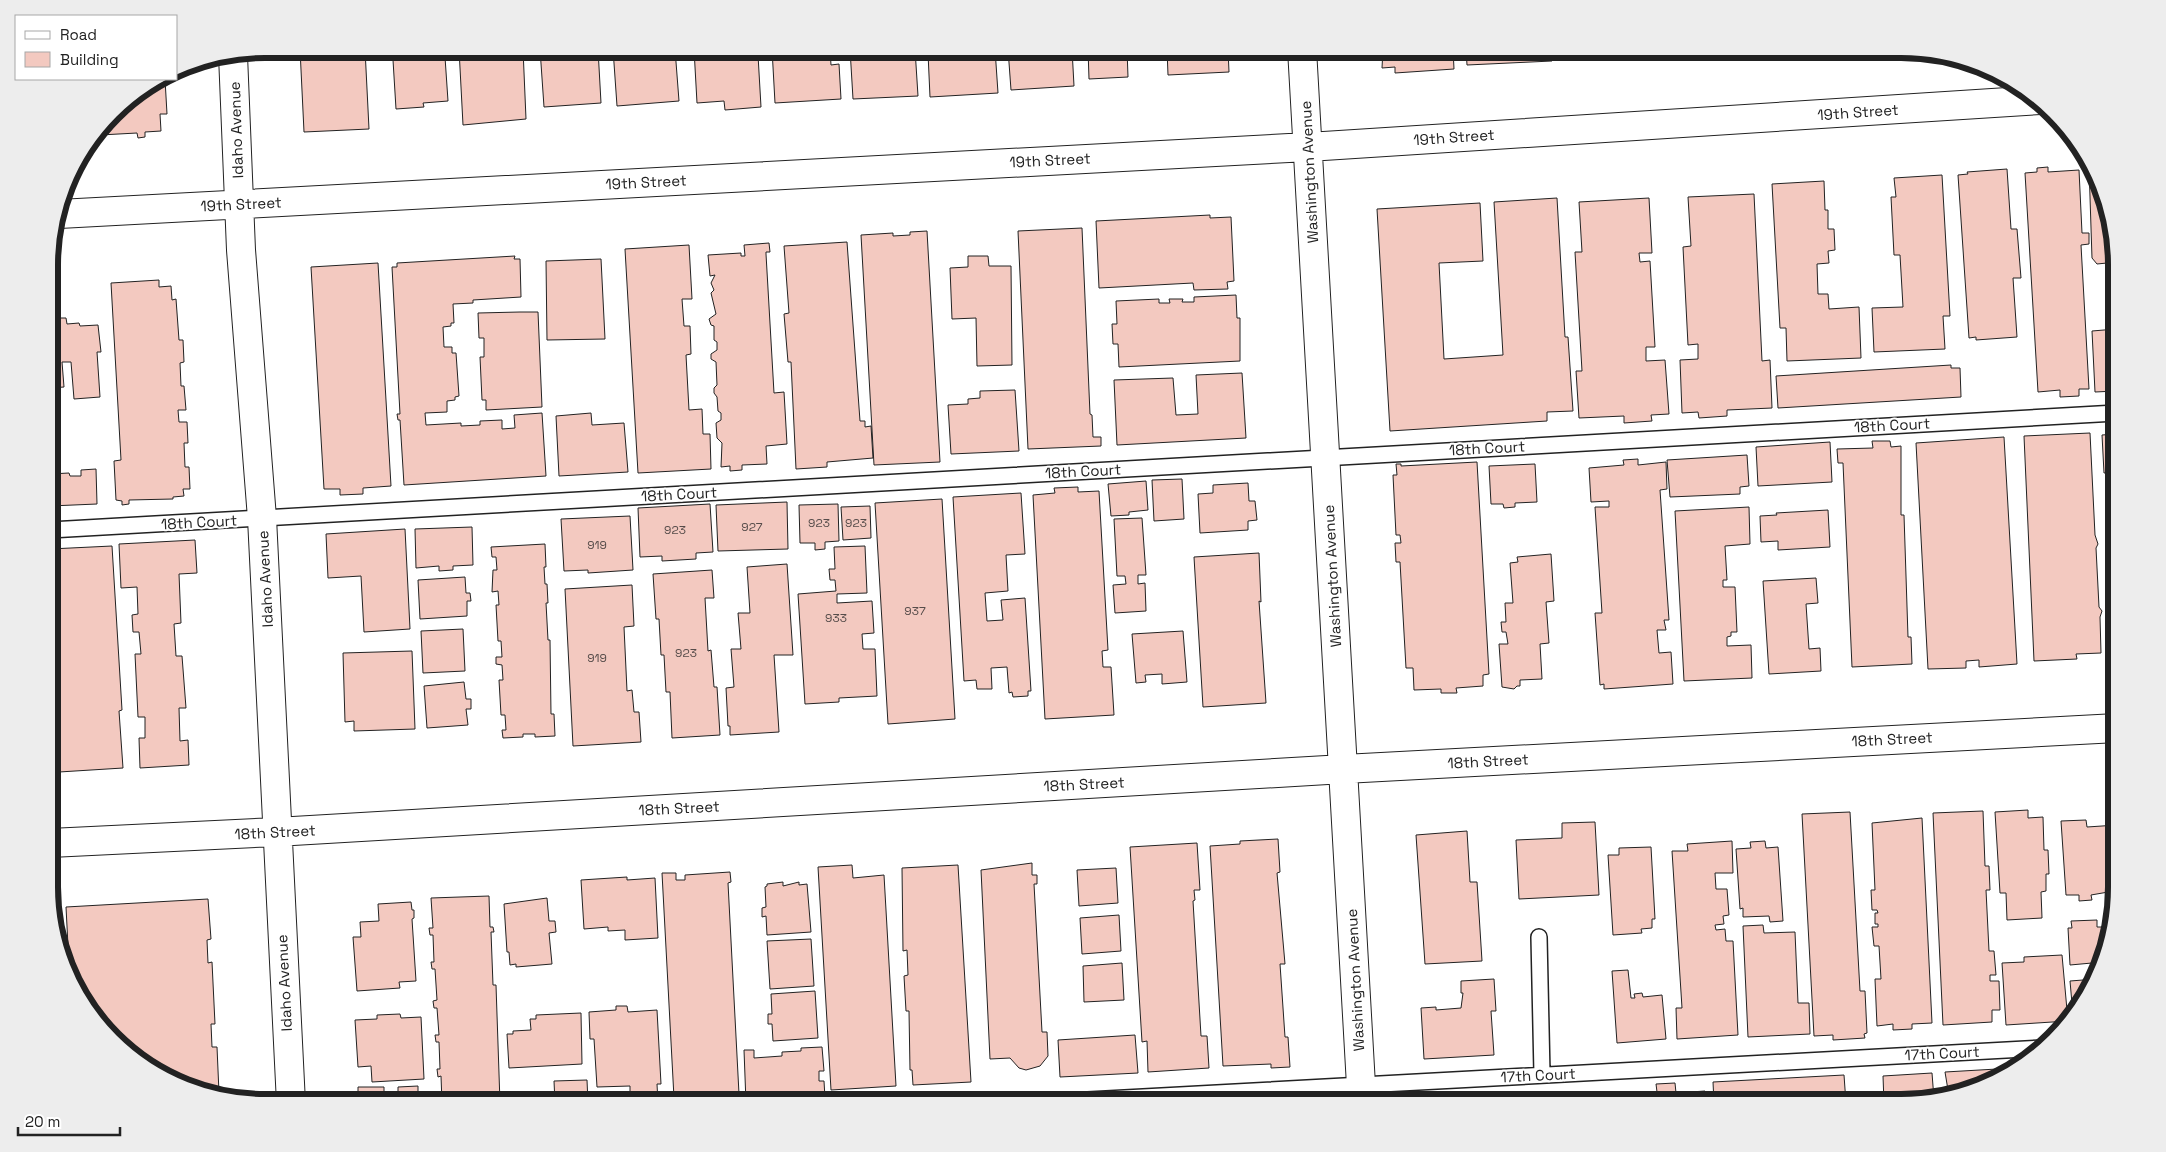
<svg xmlns="http://www.w3.org/2000/svg" width="2166" height="1152" font-family="'Space Grotesk',sans-serif">
<rect width="100%" height="100%" fill="#fff"/>
<path fill="#f3c9c0" stroke="#222" d="M 300,49 L 365,49 L 369,129 L 304,132 Z
M 459,49 L 523,49 L 526,119 L 463,125 Z
M 540,49 L 598,49 L 601,103 L 544,107 Z
M 613,49 L 675,49 L 679,101 L 617,106 Z
M 694,49 L 760,49 L 760,55 L 758,55 L 761,107 L 725,110 L 724,101 L 697,103 Z
M 772,49 L 830,49 L 831,65 L 839,64 L 841,99 L 775,103 Z
M 850,49 L 915,49 L 918,96 L 853,99 Z
M 936,49 L 995,49 L 998,93 L 930,97 L 928,53 L 936,53 Z
M 1008,49 L 1072,49 L 1074,86 L 1011,90 Z
M 1088,49 L 1127,49 L 1128,77 L 1089,79 Z
M 1167,49 L 1228,49 L 1229,72 L 1168,75 Z
M 1383,49 L 1453,49 L 1454,69 L 1395,73 L 1395,67 L 1382,68 Z
M 1466,49 L 1551,49 L 1552,61 L 1467,65 Z
M 1564,49 L 1629,49 L 1589,51 L 1590,58 L 1564,59 Z
M 1642,49 L 1708,49 L 1708,54 L 1643,58 Z
M 445,57 L 448,101 L 423,103 L 424,107 L 396,109 L 393,60 Z
M 160,79 L 165,79 L 167,114 L 160,114 L 161,131 L 145,132 L 145,137 L 138,138 L 137,133 L 100,135 L 100,132 L 122,103 Z
M 2089,166 L 2115,237 L 2115,258 L 2111,259 L 2107,263 L 2097,264 L 2092,258 Z
M 2048,167 L 2048,172 L 2079,170 L 2082,233 L 2089,233 L 2089,244 L 2081,245 L 2089,389 L 2079,389 L 2079,396 L 2060,397 L 2060,390 L 2038,392 L 2025,173 L 2037,172 L 2037,168 Z
M 2007,169 L 2011,229 L 2017,229 L 2021,278 L 2013,278 L 2017,337 L 1976,340 L 1976,337 L 1969,338 L 1958,175 L 1968,174 L 1967,172 Z
M 1942,175 L 1950,316 L 1943,316 L 1945,349 L 1874,352 L 1872,308 L 1903,307 L 1900,255 L 1894,255 L 1891,197 L 1896,197 L 1894,178 Z
M 1824,181 L 1825,210 L 1828,210 L 1828,229 L 1834,229 L 1835,250 L 1828,251 L 1829,263 L 1817,264 L 1818,294 L 1828,294 L 1829,309 L 1859,307 L 1861,358 L 1787,361 L 1786,328 L 1780,328 L 1772,184 Z
M 1754,194 L 1762,361 L 1770,360 L 1772,408 L 1727,410 L 1727,416 L 1699,418 L 1698,412 L 1682,413 L 1680,360 L 1698,359 L 1698,344 L 1688,345 L 1683,247 L 1691,246 L 1688,197 Z
M 1557,198 L 1565,337 L 1568,337 L 1573,411 L 1547,412 L 1547,421 L 1390,431 L 1377,209 L 1480,203 L 1483,261 L 1439,263 L 1444,359 L 1503,355 L 1494,202 Z
M 1649,198 L 1652,253 L 1639,253 L 1640,262 L 1650,261 L 1655,347 L 1646,347 L 1646,361 L 1665,360 L 1669,414 L 1651,415 L 1652,421 L 1624,423 L 1624,416 L 1579,418 L 1576,371 L 1582,371 L 1575,252 L 1582,252 L 1579,202 Z
M 1210,215 L 1210,218 L 1231,217 L 1234,281 L 1227,282 L 1228,289 L 1194,290 L 1193,283 L 1099,288 L 1096,221 Z
M 1082,228 L 1090,414 L 1092,415 L 1093,437 L 1101,437 L 1101,446 L 1028,449 L 1018,231 Z
M 927,231 L 940,462 L 874,465 L 861,235 L 893,233 L 893,236 L 910,235 L 910,232 Z
M 847,242 L 860,421 L 865,421 L 865,427 L 871,426 L 873,458 L 827,462 L 827,467 L 796,469 L 791,362 L 788,362 L 784,314 L 789,313 L 784,246 Z
M 769,243 L 770,252 L 766,252 L 766,254 L 774,393 L 784,392 L 787,444 L 766,446 L 767,464 L 742,465 L 742,470 L 730,471 L 730,466 L 721,467 L 722,443 L 717,438 L 716,423 L 721,420 L 721,413 L 718,411 L 717,397 L 714,393 L 714,388 L 717,385 L 716,362 L 711,359 L 711,354 L 717,350 L 717,342 L 714,340 L 714,326 L 711,325 L 709,319 L 716,314 L 711,293 L 714,290 L 711,283 L 715,275 L 710,276 L 708,255 L 741,253 L 741,256 L 745,256 L 744,245 Z
M 689,245 L 692,299 L 682,299 L 684,326 L 690,326 L 691,354 L 686,355 L 689,410 L 702,409 L 703,434 L 710,434 L 711,469 L 638,473 L 625,249 Z
M 515,256 L 514,259 L 520,259 L 521,297 L 473,300 L 473,303 L 453,304 L 454,323 L 451,323 L 451,326 L 443,327 L 444,347 L 452,347 L 452,353 L 456,353 L 459,396 L 455,397 L 455,400 L 447,401 L 447,412 L 425,413 L 426,425 L 461,423 L 461,426 L 480,425 L 480,421 L 502,420 L 502,429 L 515,428 L 514,415 L 542,413 L 546,476 L 404,485 L 400,420 L 398,420 L 397,414 L 400,414 L 392,267 L 397,267 L 397,263 Z
M 968,256 L 988,256 L 989,266 L 1011,266 L 1012,365 L 977,366 L 976,318 L 952,319 L 950,268 L 968,267 Z
M 601,259 L 605,339 L 547,340 L 546,261 Z
M 378,263 L 391,486 L 363,488 L 363,494 L 340,495 L 340,489 L 324,489 L 311,267 Z
M 159,280 L 159,287 L 171,286 L 172,300 L 176,299 L 179,340 L 183,340 L 184,362 L 180,363 L 181,386 L 184,386 L 186,410 L 178,410 L 179,422 L 187,422 L 188,443 L 184,443 L 185,467 L 189,467 L 190,489 L 183,489 L 184,496 L 173,497 L 173,499 L 129,500 L 129,504 L 122,505 L 122,501 L 116,500 L 114,461 L 121,460 L 111,283 Z
M 1236,295 L 1237,318 L 1240,318 L 1240,361 L 1119,367 L 1118,344 L 1113,344 L 1112,324 L 1117,324 L 1116,301 L 1159,299 L 1159,303 L 1170,303 L 1169,299 L 1183,299 L 1182,302 L 1194,302 L 1194,297 Z
M 60,303 L 60,318 L 66,318 L 67,324 L 79,323 L 80,326 L 98,325 L 101,352 L 97,352 L 100,397 L 74,399 L 71,362 L 62,362 L 64,387 L 50,388 L 49,304 Z
M 520,312 L 538,312 L 542,407 L 486,410 L 486,400 L 482,400 L 480,357 L 484,357 L 484,338 L 479,338 L 478,313 Z
M 2116,329 L 2116,391 L 2095,392 L 2092,331 Z
M 1951,365 L 1951,368 L 1960,368 L 1961,397 L 1778,408 L 1776,376 Z
M 1242,373 L 1246,438 L 1117,445 L 1114,380 L 1173,378 L 1176,415 L 1198,414 L 1196,375 Z
M 1015,390 L 1019,451 L 951,454 L 948,405 L 968,404 L 968,399 L 980,398 L 980,391 Z
M 591,413 L 592,425 L 624,423 L 628,472 L 559,476 L 556,416 Z
M 2090,433 L 2095,535 L 2098,544 L 2096,548 L 2099,607 L 2102,611 L 2100,617 L 2101,653 L 2076,654 L 2077,659 L 2034,661 L 2024,436 Z
M 2116,434 L 2116,472 L 2104,473 L 2102,435 Z
M 2004,437 L 2017,664 L 1979,667 L 1979,660 L 1966,661 L 1966,668 L 1928,669 L 1916,443 Z
M 1872,441 L 1890,441 L 1891,447 L 1901,446 L 1901,515 L 1904,515 L 1908,637 L 1911,637 L 1912,664 L 1852,667 L 1843,463 L 1838,463 L 1837,449 L 1873,448 Z
M 1830,442 L 1832,482 L 1758,486 L 1756,447 Z
M 1747,455 L 1749,486 L 1740,487 L 1740,494 L 1670,497 L 1667,460 Z
M 1638,459 L 1638,465 L 1666,462 L 1667,489 L 1660,490 L 1669,620 L 1664,620 L 1666,630 L 1657,630 L 1659,653 L 1671,652 L 1673,684 L 1604,689 L 1604,684 L 1600,685 L 1595,613 L 1602,613 L 1595,507 L 1609,507 L 1609,501 L 1591,502 L 1589,468 L 1624,465 L 1623,460 Z
M 1477,462 L 1489,674 L 1483,675 L 1483,686 L 1456,688 L 1457,693 L 1441,693 L 1441,689 L 1414,690 L 1413,668 L 1406,668 L 1400,562 L 1396,562 L 1395,543 L 1401,543 L 1400,535 L 1396,535 L 1393,475 L 1397,475 L 1396,464 L 1401,464 L 1401,466 Z
M 1535,464 L 1537,502 L 1515,503 L 1515,507 L 1504,508 L 1503,504 L 1491,504 L 1489,466 Z
M 96,469 L 97,504 L 50,506 L 50,474 L 69,473 L 70,476 L 81,476 L 81,470 Z
M 1182,479 L 1184,519 L 1154,521 L 1152,480 Z
M 1146,481 L 1148,510 L 1129,512 L 1129,515 L 1111,516 L 1108,484 Z
M 1248,483 L 1249,501 L 1255,501 L 1257,520 L 1248,521 L 1248,530 L 1200,533 L 1198,494 L 1213,493 L 1213,485 Z
M 1078,487 L 1078,492 L 1099,491 L 1108,650 L 1102,651 L 1103,667 L 1111,667 L 1114,715 L 1045,719 L 1033,495 L 1055,493 L 1054,488 Z
M 1021,493 L 1025,554 L 1006,555 L 1008,591 L 985,593 L 987,621 L 1003,620 L 1001,600 L 1025,598 L 1031,691 L 1028,691 L 1028,696 L 1013,697 L 1012,692 L 1009,693 L 1007,667 L 991,668 L 992,689 L 977,689 L 976,680 L 964,681 L 953,497 Z
M 942,499 L 955,719 L 888,724 L 875,503 Z
M 787,502 L 788,549 L 718,551 L 716,505 Z
M 710,504 L 713,552 L 696,553 L 696,559 L 662,561 L 662,556 L 640,557 L 638,508 Z
M 838,504 L 839,541 L 825,542 L 825,549 L 815,550 L 815,543 L 800,543 L 799,505 Z
M 870,506 L 871,538 L 843,540 L 841,507 Z
M 1749,507 L 1750,544 L 1725,546 L 1727,580 L 1723,580 L 1723,587 L 1735,587 L 1737,632 L 1731,632 L 1731,636 L 1727,637 L 1727,646 L 1751,645 L 1752,678 L 1684,681 L 1675,511 Z
M 1828,510 L 1830,547 L 1778,550 L 1778,541 L 1761,542 L 1760,516 L 1777,515 L 1776,513 Z
M 2114,514 L 2116,514 L 2116,609 L 2113,609 L 2110,554 L 2116,554 Z
M 630,516 L 633,570 L 588,573 L 588,570 L 564,571 L 561,519 Z
M 1142,518 L 1146,575 L 1138,575 L 1138,584 L 1145,583 L 1146,611 L 1115,613 L 1113,585 L 1126,584 L 1125,576 L 1117,576 L 1114,519 Z
M 472,527 L 473,565 L 453,566 L 453,570 L 439,571 L 439,566 L 416,568 L 415,529 Z
M 405,529 L 410,629 L 364,632 L 361,576 L 328,578 L 326,534 Z
M 195,540 L 197,573 L 179,574 L 181,623 L 174,624 L 176,656 L 182,656 L 186,708 L 179,708 L 180,741 L 188,740 L 189,765 L 140,768 L 139,738 L 145,738 L 145,717 L 138,717 L 135,654 L 141,654 L 139,632 L 133,632 L 132,615 L 138,614 L 137,587 L 121,588 L 119,544 Z
M 545,544 L 546,567 L 544,567 L 545,584 L 547,584 L 548,603 L 546,603 L 548,640 L 550,640 L 551,714 L 554,714 L 555,736 L 535,737 L 535,734 L 523,734 L 523,737 L 503,738 L 502,730 L 506,730 L 505,715 L 501,715 L 499,680 L 503,680 L 502,665 L 496,664 L 496,657 L 502,657 L 501,641 L 498,641 L 496,605 L 499,605 L 498,591 L 492,592 L 493,570 L 497,570 L 496,557 L 492,557 L 491,547 Z
M 112,546 L 122,710 L 119,711 L 123,768 L 59,772 L 50,621 L 50,549 Z
M 865,546 L 867,593 L 837,594 L 837,603 L 872,601 L 874,633 L 862,634 L 863,649 L 875,649 L 877,696 L 839,698 L 839,702 L 805,704 L 798,594 L 836,591 L 835,580 L 830,580 L 829,569 L 835,569 L 834,547 Z
M 1259,553 L 1261,602 L 1259,601 L 1266,703 L 1203,707 L 1194,557 Z
M 1551,554 L 1554,601 L 1546,602 L 1549,643 L 1540,644 L 1542,679 L 1520,680 L 1520,686 L 1517,686 L 1514,689 L 1502,687 L 1499,644 L 1508,644 L 1506,632 L 1502,632 L 1501,622 L 1506,622 L 1505,603 L 1513,603 L 1510,563 L 1518,562 L 1517,557 Z
M 787,564 L 793,655 L 774,655 L 779,732 L 730,735 L 730,726 L 728,726 L 726,688 L 734,687 L 731,649 L 741,649 L 738,613 L 750,613 L 747,567 Z
M 712,570 L 714,598 L 705,598 L 708,651 L 711,650 L 714,687 L 717,687 L 720,735 L 672,738 L 670,692 L 666,692 L 664,655 L 661,655 L 659,619 L 656,619 L 653,574 Z
M 465,577 L 466,593 L 470,593 L 471,601 L 467,601 L 467,616 L 420,619 L 418,580 Z
M 1816,578 L 1818,603 L 1806,604 L 1809,649 L 1820,648 L 1821,671 L 1769,674 L 1763,581 Z
M 632,585 L 634,626 L 624,627 L 627,691 L 632,690 L 634,712 L 639,712 L 641,742 L 573,746 L 565,589 Z
M 463,629 L 465,671 L 423,673 L 421,631 Z
M 1183,631 L 1187,682 L 1162,684 L 1162,674 L 1145,675 L 1146,682 L 1136,683 L 1132,634 Z
M 412,651 L 415,729 L 354,731 L 354,721 L 345,722 L 343,653 Z
M 464,682 L 466,699 L 471,699 L 471,709 L 466,709 L 468,725 L 427,728 L 424,686 Z
M 2028,810 L 2028,818 L 2043,817 L 2044,850 L 2048,850 L 2049,874 L 2046,874 L 2046,891 L 2041,892 L 2042,918 L 2007,920 L 2006,893 L 2000,893 L 1995,812 Z
M 1983,811 L 1985,866 L 1989,866 L 1990,890 L 1986,890 L 1989,951 L 1994,951 L 1996,975 L 1990,975 L 1990,981 L 1999,981 L 2000,1010 L 1992,1010 L 1992,1022 L 1943,1025 L 1933,813 Z
M 1850,812 L 1860,991 L 1865,991 L 1867,1033 L 1864,1034 L 1865,1038 L 1833,1040 L 1833,1035 L 1814,1036 L 1802,814 Z
M 1922,818 L 1932,1023 L 1912,1024 L 1912,1029 L 1893,1030 L 1893,1024 L 1877,1026 L 1875,979 L 1881,979 L 1879,946 L 1874,946 L 1872,927 L 1878,927 L 1878,924 L 1875,924 L 1875,913 L 1878,913 L 1877,910 L 1872,910 L 1871,890 L 1875,890 L 1872,823 Z
M 2086,820 L 2087,827 L 2117,825 L 2117,848 L 2110,848 L 2116,885 L 2114,891 L 2091,895 L 2092,900 L 2079,901 L 2079,895 L 2066,895 L 2061,821 Z
M 1595,822 L 1599,895 L 1519,899 L 1516,840 L 1562,838 L 1562,823 Z
M 1467,831 L 1470,882 L 1477,882 L 1482,961 L 1425,964 L 1416,835 Z
M 1278,839 L 1280,872 L 1277,873 L 1285,964 L 1280,964 L 1285,1037 L 1288,1037 L 1290,1067 L 1271,1068 L 1271,1064 L 1223,1066 L 1210,846 L 1240,844 L 1240,841 Z
M 1732,841 L 1733,873 L 1715,873 L 1716,889 L 1727,889 L 1729,915 L 1723,916 L 1724,924 L 1715,925 L 1716,930 L 1725,929 L 1726,941 L 1733,941 L 1738,1035 L 1677,1039 L 1676,1008 L 1682,1008 L 1672,851 L 1688,851 L 1687,844 Z
M 1765,841 L 1766,848 L 1778,847 L 1783,921 L 1770,922 L 1769,916 L 1743,917 L 1743,908 L 1740,909 L 1736,849 L 1751,848 L 1750,842 Z
M 1197,843 L 1200,890 L 1194,890 L 1195,900 L 1193,901 L 1201,1036 L 1207,1036 L 1209,1068 L 1148,1072 L 1147,1041 L 1142,1042 L 1130,847 Z
M 1651,847 L 1655,919 L 1652,919 L 1652,928 L 1641,929 L 1642,933 L 1613,935 L 1608,855 L 1619,855 L 1619,848 Z
M 1032,863 L 1032,875 L 1037,875 L 1037,884 L 1034,884 L 1042,1032 L 1047,1032 L 1048,1056 L 1040,1066 L 1026,1070 L 1019,1068 L 1010,1058 L 990,1059 L 981,870 Z
M 852,865 L 853,878 L 884,875 L 896,1086 L 831,1090 L 818,867 Z
M 958,865 L 971,1082 L 913,1085 L 912,1070 L 910,1070 L 909,1011 L 906,1011 L 904,976 L 908,975 L 907,950 L 903,951 L 902,868 Z
M 1116,868 L 1118,903 L 1079,906 L 1077,870 Z
M 730,872 L 731,882 L 728,883 L 739,1094 L 674,1098 L 662,873 L 676,873 L 676,880 L 685,880 L 685,875 Z
M 627,877 L 627,880 L 655,878 L 658,938 L 625,940 L 625,930 L 608,931 L 608,927 L 584,929 L 581,880 Z
M 783,882 L 783,886 L 799,882 L 799,885 L 807,884 L 811,932 L 767,935 L 766,916 L 762,917 L 762,908 L 766,907 L 765,887 L 767,886 L 767,884 Z
M 489,896 L 490,927 L 493,927 L 494,932 L 491,932 L 493,985 L 496,985 L 500,1103 L 442,1103 L 441,1076 L 438,1077 L 437,1069 L 440,1069 L 439,1042 L 436,1042 L 435,1035 L 439,1035 L 437,1008 L 434,1008 L 433,1001 L 437,1000 L 435,969 L 432,969 L 431,962 L 434,962 L 433,935 L 430,935 L 429,928 L 433,928 L 431,898 Z
M 547,898 L 549,921 L 555,921 L 556,932 L 549,933 L 552,964 L 516,967 L 516,964 L 510,965 L 509,952 L 507,952 L 504,904 Z
M 208,899 L 211,939 L 207,940 L 208,963 L 212,962 L 215,1024 L 211,1024 L 212,1047 L 217,1047 L 219,1093 L 169,1081 L 123,1050 L 85,1007 L 69,965 L 66,907 Z
M 411,902 L 412,910 L 414,910 L 414,918 L 412,919 L 416,981 L 399,982 L 400,988 L 357,991 L 353,937 L 361,937 L 360,922 L 379,921 L 378,904 Z
M 1119,915 L 1121,951 L 1082,954 L 1080,918 Z
M 2097,920 L 2097,927 L 2104,927 L 2104,922 L 2109,922 L 2103,948 L 2101,949 L 2098,970 L 2092,970 L 2092,963 L 2070,965 L 2068,928 L 2072,928 L 2071,921 Z
M 1763,925 L 1764,933 L 1795,932 L 1798,1003 L 1809,1003 L 1810,1034 L 1748,1037 L 1743,926 Z
M 811,939 L 814,986 L 770,989 L 767,941 Z
M 2062,955 L 2068,1021 L 2006,1025 L 2002,963 L 2024,962 L 2024,957 Z
M 1122,963 L 1124,1000 L 1084,1002 L 1083,966 Z
M 1628,970 L 1631,998 L 1635,998 L 1634,994 L 1642,993 L 1643,997 L 1662,995 L 1666,1039 L 1617,1043 L 1612,971 Z
M 1494,979 L 1496,1011 L 1491,1011 L 1494,1055 L 1424,1059 L 1421,1008 L 1436,1007 L 1436,1010 L 1461,1008 L 1463,993 L 1461,993 L 1461,981 Z
M 2083,980 L 2088,984 L 2089,992 L 2073,1015 L 2070,981 Z
M 815,991 L 818,1038 L 773,1041 L 772,1024 L 768,1024 L 768,1014 L 772,1014 L 771,994 Z
M 616,1006 L 627,1006 L 628,1012 L 657,1010 L 661,1084 L 657,1084 L 658,1103 L 630,1103 L 630,1086 L 597,1087 L 594,1039 L 590,1039 L 589,1012 L 616,1010 Z
M 581,1013 L 582,1064 L 509,1068 L 507,1034 L 513,1034 L 513,1031 L 531,1030 L 530,1019 L 536,1019 L 536,1015 Z
M 400,1014 L 401,1018 L 421,1017 L 424,1079 L 372,1082 L 371,1066 L 358,1067 L 355,1020 L 377,1019 L 377,1015 Z
M 1135,1035 L 1138,1073 L 1060,1077 L 1058,1040 Z
M 822,1047 L 824,1071 L 819,1071 L 819,1081 L 824,1081 L 825,1098 L 817,1098 L 818,1102 L 808,1102 L 808,1099 L 746,1103 L 744,1050 L 754,1050 L 754,1058 L 782,1056 L 782,1052 L 801,1051 L 801,1048 Z
M 1997,1069 L 1998,1078 L 1970,1092 L 1949,1096 L 1945,1072 Z
M 1932,1073 L 1934,1099 L 1915,1103 L 1884,1103 L 1883,1076 Z
M 1844,1075 L 1846,1103 L 1714,1103 L 1713,1082 Z
M 587,1080 L 588,1103 L 555,1103 L 554,1081 Z
M 1675,1083 L 1676,1093 L 1705,1091 L 1705,1103 L 1623,1103 L 1623,1095 L 1657,1092 L 1656,1084 Z
M 418,1086 L 418,1096 L 432,1096 L 432,1103 L 358,1103 L 358,1087 L 384,1087 L 384,1092 L 398,1092 L 398,1087 Z
M 1516,1092 L 1517,1103 L 1431,1103 L 1430,1095 Z
M 1601,1092 L 1602,1103 L 1531,1103 L 1531,1096 Z"/>
<g fill="none" stroke-linecap="round" stroke-linejoin="round">
<defs>
<path id="lane" d="M 50,530 L 2116,413
M 1539,937 L 1542,1074
M 1032,1103 L 2043,1048"/>
<path id="street" d="M 1302,49 L 1362,1103
M 233,55 L 241,250 L 262,518 L 291,1103
M 59,214 L 1308,147 L 2040,100
M 50,843 L 276,832 L 1344,769 L 2117,728"/>
</defs>
<use href="#lane" stroke="#222" stroke-width="18"/>
<use href="#street" stroke="#222" stroke-width="30"/>
<use href="#lane" stroke="#fff" stroke-width="15"/>
<use href="#street" stroke="#fff" stroke-width="28"/>
</g>
<g text-anchor="middle" dominant-baseline="central" stroke-width="4" stroke-linejoin="round" paint-order="stroke">
<g font-size="12" fill="#564c4a">
<text x="819" y="523">923</text>
<text x="856" y="523">923</text>
<text x="752" y="527">927</text>
<text x="675" y="530">923</text>
<text x="597" y="545">919</text>
<text x="915" y="611">937</text>
<text x="836" y="618">933</text>
<text x="686" y="653">923</text>
<text x="597" y="658">919</text>
</g>
<g font-size="15" fill="#222" stroke="#fff">
<text transform="translate(1858 112) rotate(-4)">19th Street</text>
<text transform="translate(236 130) rotate(-92)">Idaho Avenue</text>
<text transform="translate(1454 137) rotate(-4)">19th Street</text>
<text transform="translate(1050 160) rotate(-3)">19th Street</text>
<text transform="translate(1309 172) rotate(-93)">Washington Avenue</text>
<text transform="translate(646 182) rotate(-3)">19th Street</text>
<text transform="translate(241 204) rotate(-3)">19th Street</text>
<text transform="translate(1892 425) rotate(-3)">18th Court</text>
<text transform="translate(1487 448) rotate(-3)">18th Court</text>
<text transform="translate(1083 471) rotate(-3)">18th Court</text>
<text transform="translate(679 494) rotate(-3)">18th Court</text>
<text transform="translate(199 522) rotate(-3)">18th Court</text>
<text transform="translate(1332 576) rotate(-93)">Washington Avenue</text>
<text transform="translate(265 579) rotate(-93)">Idaho Avenue</text>
<text transform="translate(1892 739) rotate(-3)">18th Street</text>
<text transform="translate(1488 761) rotate(-3)">18th Street</text>
<text transform="translate(1084 784) rotate(-3)">18th Street</text>
<text transform="translate(679 808) rotate(-3)">18th Street</text>
<text transform="translate(275 832) rotate(-3)">18th Street</text>
<text transform="translate(1355 980) rotate(-93)">Washington Avenue</text>
<text transform="translate(284 983) rotate(-93)">Idaho Avenue</text>
<text transform="translate(1942 1053) rotate(-3)">17th Court</text>
<text transform="translate(1538 1075) rotate(-3)">17th Court</text>
</g>
</g>
<path d="M0 0H2166V1152H0ZM265 58H1901A207 207 0 0 1 2108 265V887A207 207 0 0 1 1901 1094H265A207 207 0 0 1 58 887V265A207 207 0 0 1 265 58Z" fill="#ededed" fill-rule="evenodd"/>
<path fill="none" stroke="#222" stroke-width="6" d="M265 58H1901A207 207 0 0 1 2108 265V887A207 207 0 0 1 1901 1094H265A207 207 0 0 1 58 887V265A207 207 0 0 1 265 58Z"/>
<rect x="15" y="15" width="162" height="65" fill="#ffffff" stroke="#a7a7a7"/>
<rect x="25" y="31" width="25" height="8" fill="#ffffff" stroke="#a7a7a7"/>
<text x="60" y="40" font-size="15" fill="#222222">Road</text>
<rect x="25" y="52" width="25" height="15" fill="#f3c9c0" stroke="#a7a7a7"/>
<text x="60" y="65" font-size="15" fill="#222222">Building</text>
<path d="M18 1127v8h102v-8" fill="none" stroke="#222222" stroke-width="2.5"/>
<text x="25" y="1127" font-size="15" fill="#222222" stroke="#ffffff" stroke-width="4" paint-order="stroke">20 m</text>
</svg>
